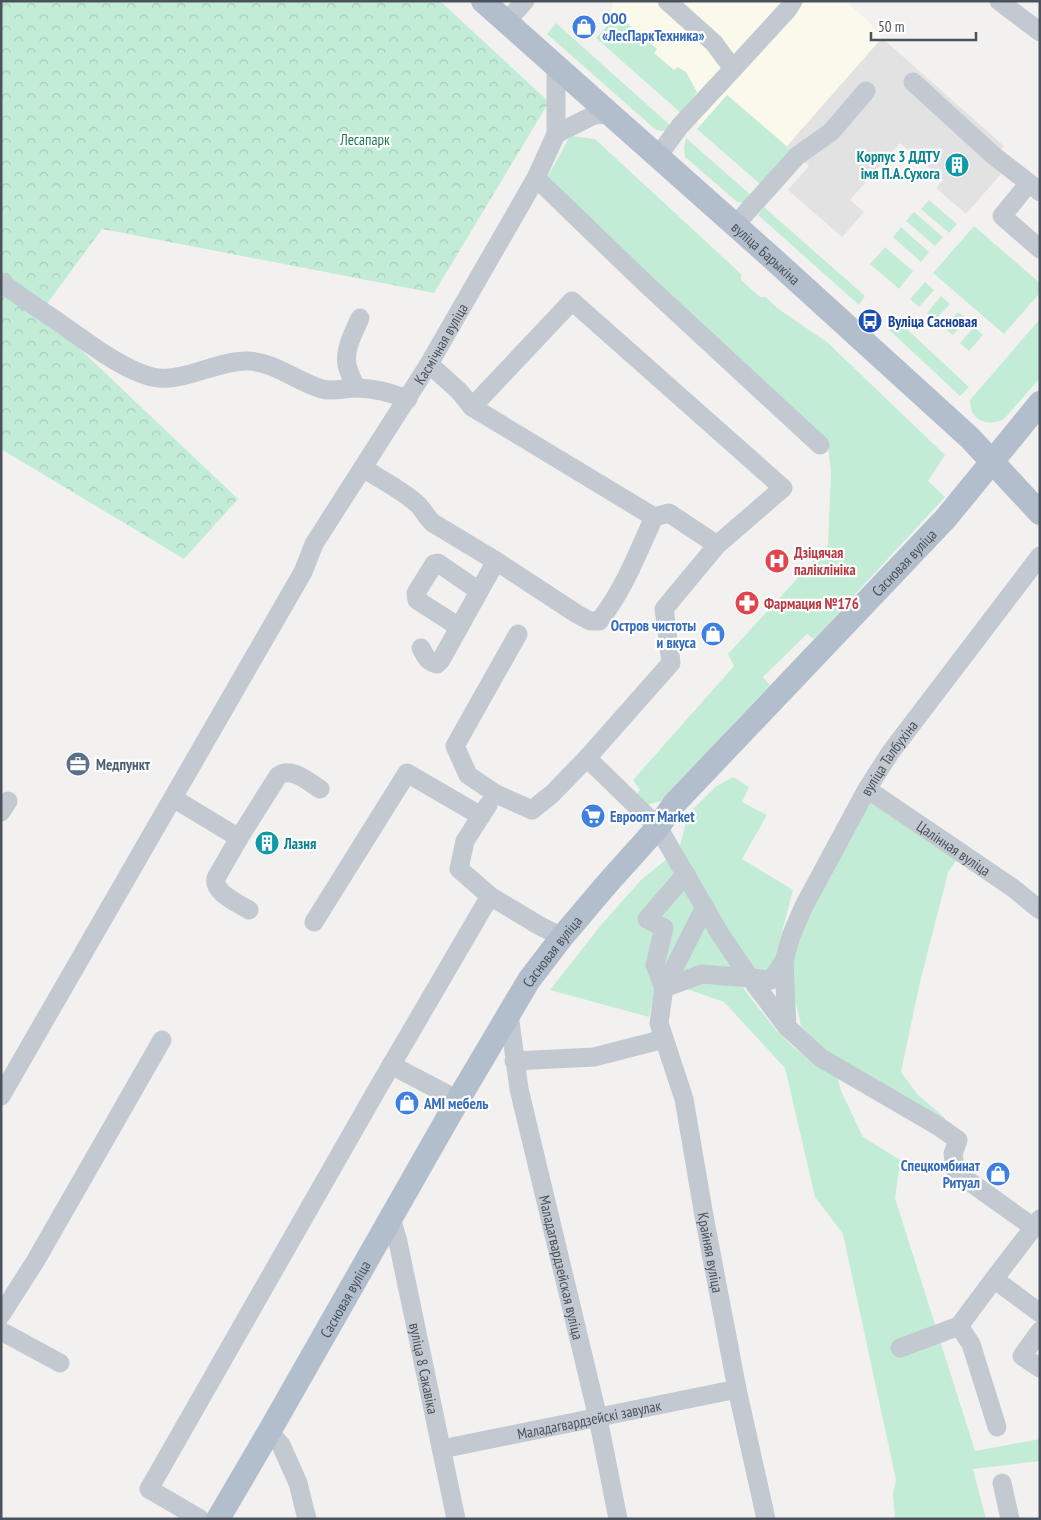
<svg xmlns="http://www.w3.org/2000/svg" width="1041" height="1520" font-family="'PT Sans Narrow',sans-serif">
<defs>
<pattern id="forest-crowns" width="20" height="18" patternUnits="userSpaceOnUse" patternTransform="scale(1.25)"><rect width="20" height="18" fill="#c3ecd6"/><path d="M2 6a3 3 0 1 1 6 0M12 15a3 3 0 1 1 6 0" fill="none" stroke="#a9ccba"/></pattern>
</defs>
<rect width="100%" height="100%" fill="#f3f1f0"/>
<path fill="#fbf8ec" d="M 613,1 L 845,1 L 866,19 L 882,38 L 787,146 L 727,95 L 701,125 L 607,42 Z"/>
<path fill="#e3e2e2" d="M 882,38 L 1004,146 L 988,163 L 1001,174 L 966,214 L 936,188 L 943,180 L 900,143 L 850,200 L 864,212 L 842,237 L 788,190 L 809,166 L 787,146 Z"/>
<path fill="#c3ecd6" d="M 625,21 L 657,49 L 654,53 L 674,70 L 678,67 L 686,72 L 697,92 L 682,114 L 596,38 L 610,23 Z
M 556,23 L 671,126 L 664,131 L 656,130 L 547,34 Z
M 727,95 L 791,150 L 761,185 L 697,129 Z
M 570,136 L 595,139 L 741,274 L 741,280 L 760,297 L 766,297 L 777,308 L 827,342 L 945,455 L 928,481 L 945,497 L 814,639 L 807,634 L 763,677 L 770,685 L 661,801 L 647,805 L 635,796 L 640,790 L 633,780 L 734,666 L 728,654 L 828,545 L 831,472 L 828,446 L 547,178 Z
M 686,138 L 752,196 L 745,203 L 737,202 L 685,157 L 684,148 Z
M 929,200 L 957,224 L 949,233 L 921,209 Z
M 764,207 L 865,296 L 859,305 L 758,215 Z
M 914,212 L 943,237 L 935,246 L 906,221 Z
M 974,226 L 1040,283 L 1040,293 L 1004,334 L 933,273 Z
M 901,227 L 929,252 L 921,262 L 893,237 Z
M 885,247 L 913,271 L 899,289 L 870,264 Z
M 925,282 L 934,290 L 919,307 L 910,299 Z
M 941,296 L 950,304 L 935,320 L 927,313 Z
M 958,312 L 967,319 L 953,335 L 944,328 Z
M 895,318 L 969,387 L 960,396 L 886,327 Z
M 1040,319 L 1040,378 L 1005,418 C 994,425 980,425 972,412 C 971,410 970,404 970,400 Z
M 974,327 L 983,335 L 969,351 L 960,343 Z
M 733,777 L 749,787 L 742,802 L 767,815 L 742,859 L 793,890 L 774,962 L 769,972 L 753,971 L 679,850 L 688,814 L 715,787 Z
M 868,801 L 956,860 L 948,873 L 920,982 L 901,1072 L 918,1095 L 945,1118 L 942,1121 L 820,1048 L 801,1026 L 793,990 L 792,958 L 807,914 Z
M 668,858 L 746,992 L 776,1030 L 793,1047 L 814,1063 L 836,1073 L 841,1091 L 863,1137 L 905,1163 L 899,1170 L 895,1198 L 975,1451 L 1040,1439 L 1040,1461 L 973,1469 L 986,1519 L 895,1519 L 893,1493 L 896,1480 L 843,1234 L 815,1197 L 785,1068 L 724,1002 L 687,989 L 654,995 L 649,1017 L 550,990 L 601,925 L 641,880 Z"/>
<path fill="url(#forest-crowns)" d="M 1,1 L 440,1 L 549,102 L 434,293 L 102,229 L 41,312 L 238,499 L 184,559 L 1,449 Z"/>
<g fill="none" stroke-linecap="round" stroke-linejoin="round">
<g stroke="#c2c9d1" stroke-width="19">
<path d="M 999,1 L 1040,32"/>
<path d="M 506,22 L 525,1"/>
<path d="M 556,67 L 556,134 L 594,115 L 609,114"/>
<path d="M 733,69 L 788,9 L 793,1"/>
<path d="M 913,82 L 994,156 L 1029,183"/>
<path d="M 658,156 L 680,126 L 733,69 L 714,43 L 667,1"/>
<path d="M 536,178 L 646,284 L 820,445"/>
<path d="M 1040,192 L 1029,183 L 1002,216 L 1040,249"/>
<path d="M 735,225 L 797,156 L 831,132 L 866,91"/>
<path d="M 1,282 C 19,296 38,308 57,321 C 83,339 128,375 159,378 C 185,381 220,360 248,361 C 275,362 297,382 322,389 C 332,392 346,388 356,388 C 375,388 390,393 408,399"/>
<path d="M 429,364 L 459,391 L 472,407 L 654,517 L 669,513 L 717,545"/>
<path d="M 356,388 C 353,381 349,373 347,365 C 344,349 354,332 360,318"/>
<path d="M 472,407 L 572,301 L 783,488 L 717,545 L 664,609 L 671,663 L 587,758"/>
<path d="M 363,468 C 380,479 400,489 415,502 C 423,508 425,516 433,523 L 496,561"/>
<path d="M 459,627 L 417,600 L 416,593 L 434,564 L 438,563 L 479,591"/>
<path id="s1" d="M 518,634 L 455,746 L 468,775 L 496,794 L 532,810 L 552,794 L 587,758 L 658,827 L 720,934 L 750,978 L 771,980 L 784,961 L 791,936 L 804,906 L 867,789 L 890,753 L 1040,556"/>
<path d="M 421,648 C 425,656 428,662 437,664 L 441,660 L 496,561 L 577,614 L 590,621 L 599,621 C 624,590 638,552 654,517"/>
<path id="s2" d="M 867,789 L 1013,888 L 1040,910"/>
<path d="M 173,798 L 239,838 L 216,878 C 213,893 238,903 249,910"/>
<path d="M 488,805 L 465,841 L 459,869 L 490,896 L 540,926 L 562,937"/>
<path d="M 1,812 L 8,801"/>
<path d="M 239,838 L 278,776 C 291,766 309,782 320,789"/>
<path d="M 686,874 L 647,919 L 664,928 L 655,965 L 664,988 L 702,974 L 750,978 L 787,1027 L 821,1058 L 938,1126 L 958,1140 L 953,1154 L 956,1172 L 1033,1227"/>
<path id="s3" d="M 705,907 L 664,988 L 659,1023 L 684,1099 L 704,1216 L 737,1389 L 766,1519"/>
<path d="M 314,922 L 407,773 L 481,816"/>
<path d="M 784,961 L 787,1027"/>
<path id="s4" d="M 509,1014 L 519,1089 L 598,1418 L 618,1519"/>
<path d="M 514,1061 L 594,1057 L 664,1039"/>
<path d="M 391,1065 L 458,1100"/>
<path id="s5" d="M 1,1096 L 303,572 L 314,544 L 429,364 L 536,178 L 556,134"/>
<path id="s6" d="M 391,1218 L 398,1242 L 456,1519"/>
<path d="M 994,1279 L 1040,1219"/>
<path d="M 1,1315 L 36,1260 L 162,1040"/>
<path d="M 959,1326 L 994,1279 L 1040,1313"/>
<path d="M 1,1331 L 60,1363"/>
<path d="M 1040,1331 L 1022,1356 L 1040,1368"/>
<path d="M 900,1348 L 959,1326 L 971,1344 L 997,1427"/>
<path d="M 269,1432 L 281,1445 L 298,1483 L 307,1519"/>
<path id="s7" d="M 442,1449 L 737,1389"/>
<path d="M 1002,1483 L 1010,1519"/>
<path d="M 200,1519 L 149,1489 L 375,1093 L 490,896"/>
</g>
<g stroke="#b3becc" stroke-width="24">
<path id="s8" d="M 483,1 L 771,257 L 970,438 L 1040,513"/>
<path id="s9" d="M 218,1519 L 269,1432 L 458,1100 L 529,980 L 562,937 L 606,885 L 658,827 L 674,804 L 946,518 L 1040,403"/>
</g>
</g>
<defs>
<symbol id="shop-disc" viewBox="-11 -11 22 22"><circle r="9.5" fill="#3f7fe0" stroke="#fff"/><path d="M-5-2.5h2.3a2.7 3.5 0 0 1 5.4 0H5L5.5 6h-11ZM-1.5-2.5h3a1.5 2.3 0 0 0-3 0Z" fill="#fff"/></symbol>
<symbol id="building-disc" viewBox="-11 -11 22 22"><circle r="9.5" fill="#0f9aa8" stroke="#fff"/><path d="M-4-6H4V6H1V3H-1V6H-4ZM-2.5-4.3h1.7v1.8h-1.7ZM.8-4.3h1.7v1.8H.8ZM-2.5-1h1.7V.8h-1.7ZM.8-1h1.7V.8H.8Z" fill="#fff"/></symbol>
<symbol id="bus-disc" viewBox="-11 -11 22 22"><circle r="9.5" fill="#1a4fb4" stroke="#fff"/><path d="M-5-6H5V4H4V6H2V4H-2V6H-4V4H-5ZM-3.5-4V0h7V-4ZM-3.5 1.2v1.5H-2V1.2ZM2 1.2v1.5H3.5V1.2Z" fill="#fff"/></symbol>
<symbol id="hospital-disc" viewBox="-11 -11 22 22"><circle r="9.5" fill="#e0444e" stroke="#fff"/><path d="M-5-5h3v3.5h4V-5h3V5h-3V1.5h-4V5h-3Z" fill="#fff"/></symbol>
<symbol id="pharmacy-disc" viewBox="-11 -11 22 22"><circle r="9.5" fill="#e0444e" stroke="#fff"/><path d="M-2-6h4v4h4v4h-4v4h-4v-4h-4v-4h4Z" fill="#fff"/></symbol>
<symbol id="office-disc" viewBox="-11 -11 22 22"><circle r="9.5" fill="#5c6f8a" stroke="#fff"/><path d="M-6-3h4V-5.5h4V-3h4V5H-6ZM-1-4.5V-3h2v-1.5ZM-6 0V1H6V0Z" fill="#fff"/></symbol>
<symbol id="supermarket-disc" viewBox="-11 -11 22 22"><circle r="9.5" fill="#3f7fe0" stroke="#fff"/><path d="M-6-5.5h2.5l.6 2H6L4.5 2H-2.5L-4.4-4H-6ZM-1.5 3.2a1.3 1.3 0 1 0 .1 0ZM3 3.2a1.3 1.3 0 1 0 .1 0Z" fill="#fff"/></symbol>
</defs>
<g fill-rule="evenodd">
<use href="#shop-disc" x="570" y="13" width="28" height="28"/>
<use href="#building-disc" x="943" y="151" width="28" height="28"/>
<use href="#bus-disc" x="856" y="307" width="28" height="28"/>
<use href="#hospital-disc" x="763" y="547" width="28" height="28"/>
<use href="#pharmacy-disc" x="733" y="589" width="28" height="28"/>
<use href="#shop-disc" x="699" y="620" width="28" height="28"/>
<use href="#office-disc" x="64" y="750" width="28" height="28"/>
<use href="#supermarket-disc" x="579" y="802" width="28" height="28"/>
<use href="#building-disc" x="253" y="829" width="28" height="28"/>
<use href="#shop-disc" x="393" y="1089" width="28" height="28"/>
<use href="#shop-disc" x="984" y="1160" width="28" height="28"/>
</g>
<g text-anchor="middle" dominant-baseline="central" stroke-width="4.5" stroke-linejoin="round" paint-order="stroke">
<g font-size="15" font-weight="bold" fill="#366cbe" stroke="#fff" text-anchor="start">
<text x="602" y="18">ООО<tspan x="602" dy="17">«ЛесПаркТехника»</tspan></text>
<text x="696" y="625" text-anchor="end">Остров чистоты<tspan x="696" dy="17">и вкуса</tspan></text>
<text x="610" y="816">Евроопт Market</text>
<text x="424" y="1103">AMI мебель</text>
<text x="980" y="1165" text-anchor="end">Спецкомбинат<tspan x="980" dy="17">Ритуал</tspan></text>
</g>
<g font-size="15" fill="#1f7953" stroke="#fff">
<text x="365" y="139">Лесапарк</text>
</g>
<g font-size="15" font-weight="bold" fill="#0d838f" stroke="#fff" text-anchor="end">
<text x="940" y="156">Корпус 3 ДДТУ<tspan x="940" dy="17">імя П.А.Сухога</tspan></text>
<text x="284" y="843" text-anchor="start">Лазня</text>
</g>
<g font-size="15" fill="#4a525c" stroke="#fff">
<text stroke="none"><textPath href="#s8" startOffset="379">вуліца Барыкіна</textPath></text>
<text stroke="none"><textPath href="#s5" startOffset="872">Касмічная вуліца</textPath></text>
<text stroke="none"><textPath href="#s9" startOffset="1184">Сасновая вуліца</textPath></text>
<text stroke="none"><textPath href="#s1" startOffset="859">вуліца Талбухіна</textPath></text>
<text stroke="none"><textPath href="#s2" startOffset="105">Цалінная вуліца</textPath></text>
<text stroke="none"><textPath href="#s9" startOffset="659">Сасновая вуліца</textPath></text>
<text stroke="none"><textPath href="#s3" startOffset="362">Крайняя вуліца</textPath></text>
<text stroke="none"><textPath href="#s4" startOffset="259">Маладагвардзейская вуліца</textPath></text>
<text stroke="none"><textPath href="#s9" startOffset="254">Сасновая вуліца</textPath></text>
<text stroke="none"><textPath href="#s6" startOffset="154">вуліца 8 Сакавіка</textPath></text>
<text stroke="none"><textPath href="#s7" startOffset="150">Маладагвардзейскі завулак</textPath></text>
</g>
<g font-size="15" font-weight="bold" fill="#164399" stroke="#fff" text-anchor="start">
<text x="888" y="321">Вуліца Сасновая</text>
</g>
<g font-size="15" font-weight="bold" fill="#be3a42" stroke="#fff" text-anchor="start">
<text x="794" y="552">Дзіцячая<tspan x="794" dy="17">паліклініка</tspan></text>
<text x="764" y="603">Фармация №176</text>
</g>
<g font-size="15" font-weight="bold" fill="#4e5e75" stroke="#fff" text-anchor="start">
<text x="96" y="764">Медпункт</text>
</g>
</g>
<rect width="1041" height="1520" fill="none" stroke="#4a525c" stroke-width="5"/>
<path d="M871 32v8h105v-8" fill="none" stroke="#4a525c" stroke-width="2.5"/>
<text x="878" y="32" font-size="15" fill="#4a525c" stroke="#ffffff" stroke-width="4" paint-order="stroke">50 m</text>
</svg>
